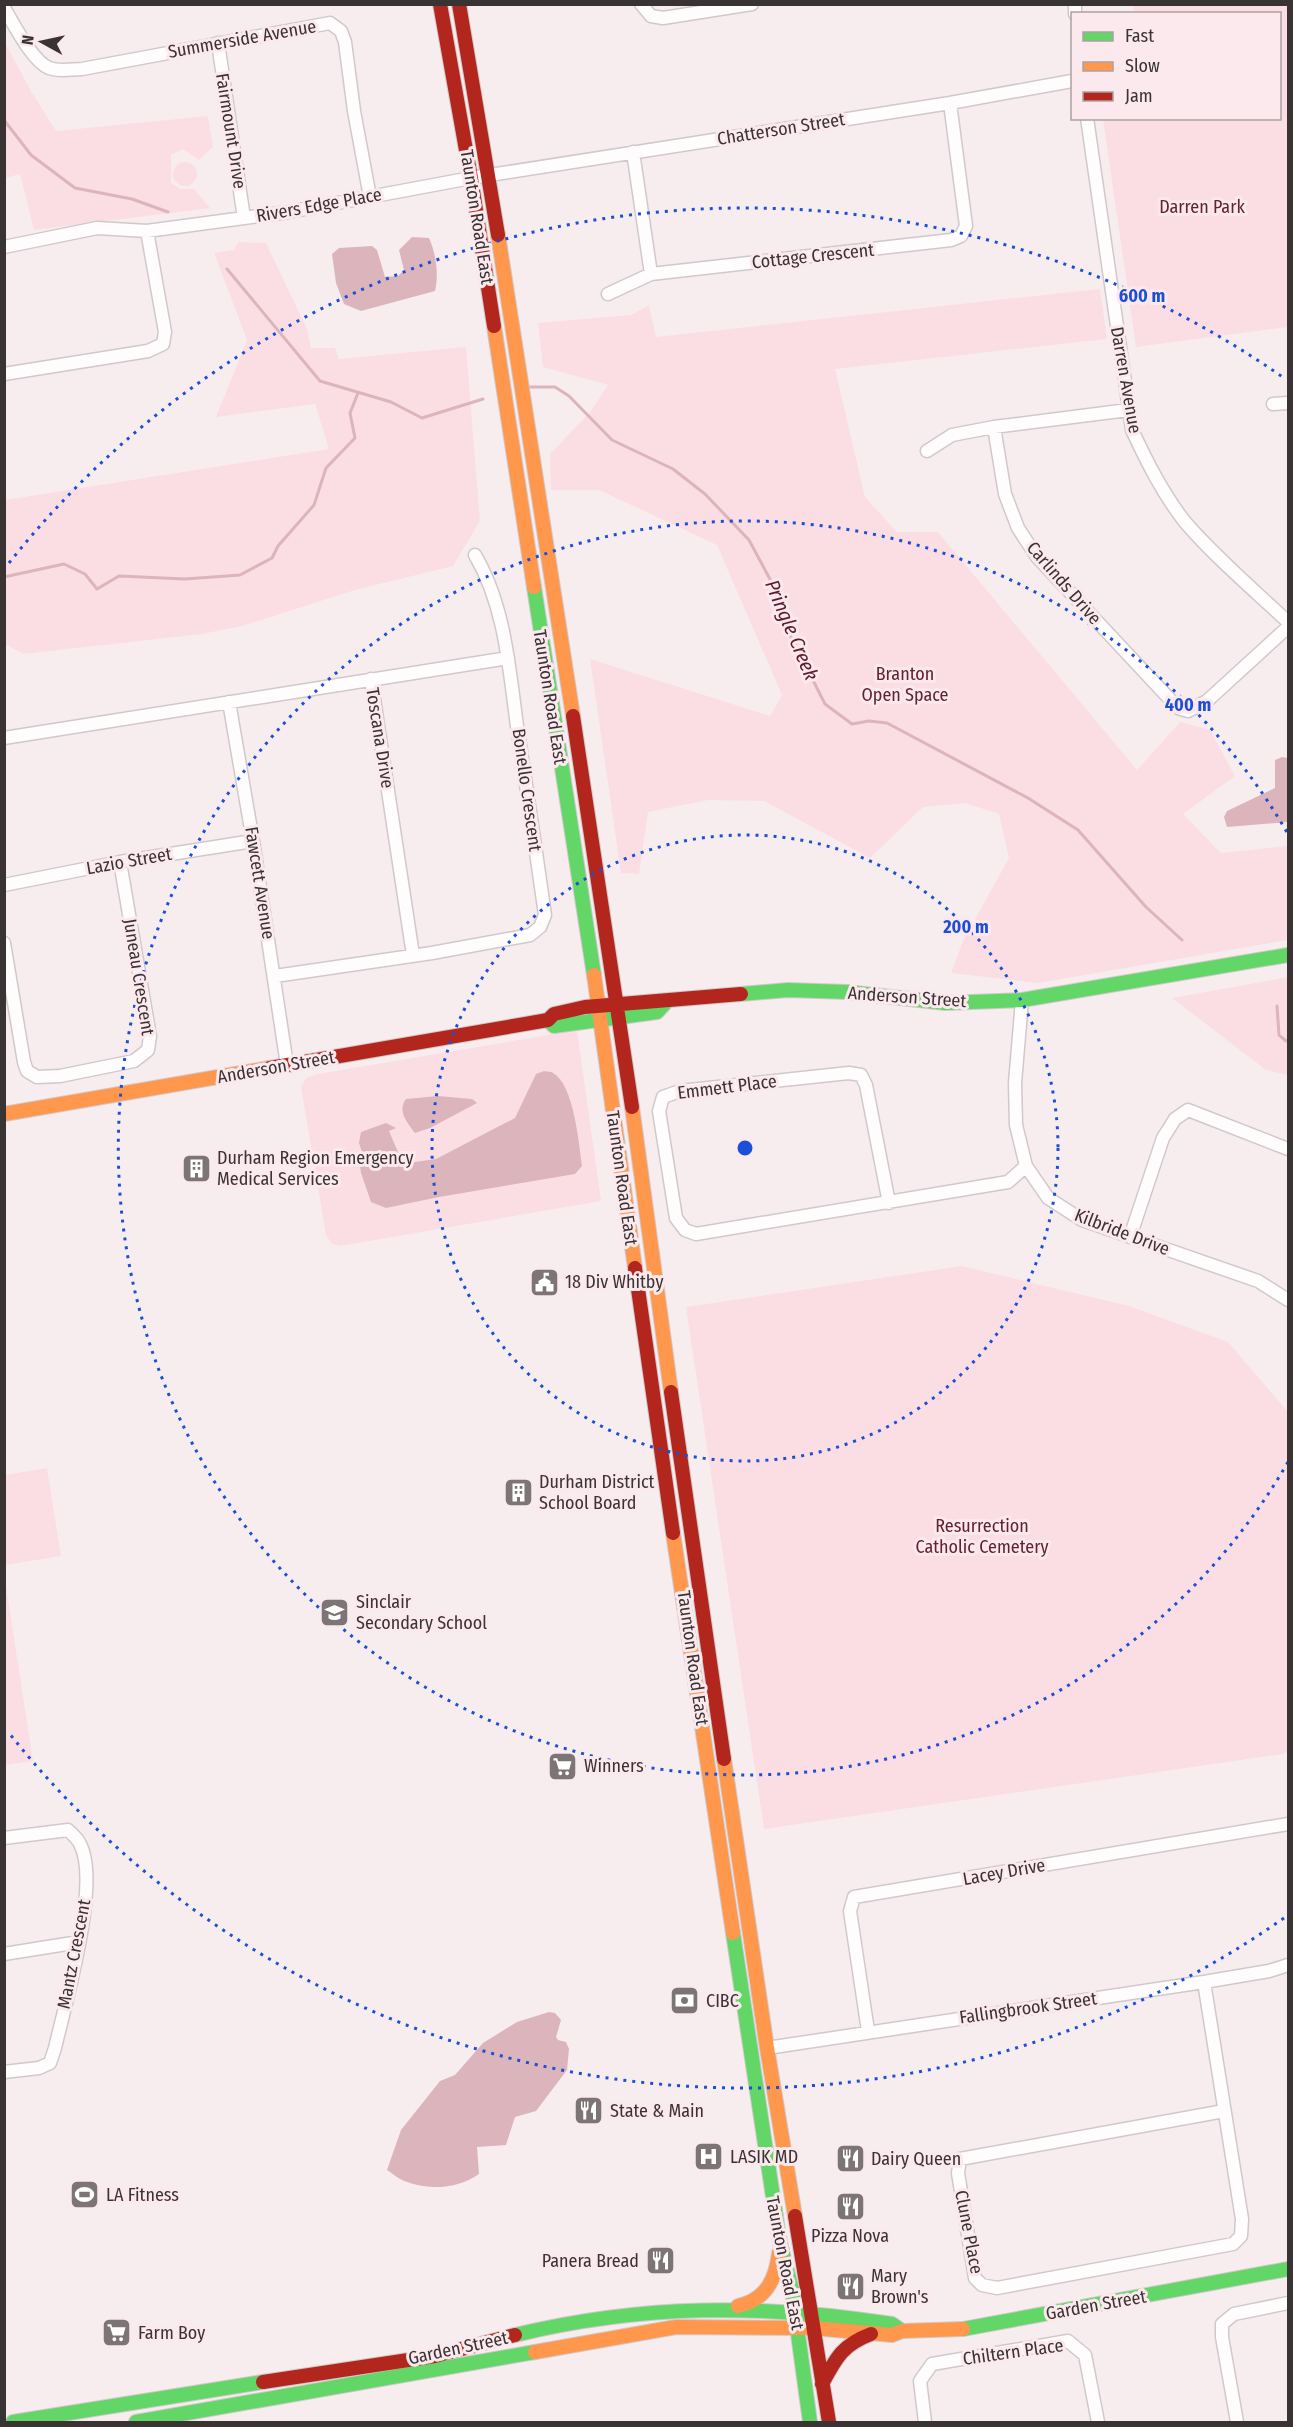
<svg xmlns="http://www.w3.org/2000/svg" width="1293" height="2427" font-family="'Fira Sans Condensed',sans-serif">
<rect width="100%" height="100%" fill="#f7edef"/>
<path fill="#fbdee4" d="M 1133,5 L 1288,5 L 1288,327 L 1136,347 L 1103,119 L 1280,118 L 1280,14 L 1134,13 Z
M 4,41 L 31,91 L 56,131 L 208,116 L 213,147 L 199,160 L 183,149 L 171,155 L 171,183 L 181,189 L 194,189 L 210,208 L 34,230 L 20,174 L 5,178 Z
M173 174a12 12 0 1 1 24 0a12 12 0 1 1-24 0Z
M 238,242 L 266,243 L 307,329 L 311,348 L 335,348 L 339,359 L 466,347 L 480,521 L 453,566 L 355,590 L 242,626 L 202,634 L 23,654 L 5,644 L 5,500 L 329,449 L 315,404 L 216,417 L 247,340 L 214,253 L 234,250 Z
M 1100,289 L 1107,339 L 835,369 L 865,497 L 897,532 L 938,532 L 1137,770 L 1180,722 L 1210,730 L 1235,776 L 1183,814 L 1221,853 L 1287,846 L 1288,940 L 1038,983 L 951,973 L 963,941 L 1009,858 L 999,814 L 965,803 L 923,807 L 870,858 L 764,801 L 708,800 L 648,812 L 639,874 L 621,873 L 590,659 L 770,716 L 782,695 L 717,545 L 599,490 L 551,490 L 550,454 L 591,411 L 608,385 L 543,367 L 538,323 L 631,315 L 649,305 L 656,337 Z
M 1288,977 L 1288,1075 L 1266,1070 L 1172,998 Z
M 577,1030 L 601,1201 L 340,1246 L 332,1244 L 326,1235 L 301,1087 L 306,1078 L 318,1074 Z
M 962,1266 L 1129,1306 L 1228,1342 L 1288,1412 L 1288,1751 L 1283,1754 L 764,1829 L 686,1307 Z
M 47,1468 L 61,1556 L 5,1565 L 5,1475 Z
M 5,1586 L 6,1586 L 33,1761 L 5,1765 Z"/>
<path fill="#dcb4bc" d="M 412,237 L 429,238 C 436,253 439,275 435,291 L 361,311 L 344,304 L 336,283 L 332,254 L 339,248 L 372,246 L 377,250 L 385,277 L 398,276 L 404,270 L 399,250 Z
M 1282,757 L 1288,758 L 1288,822 L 1227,827 L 1224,817 L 1227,811 L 1275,788 L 1275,760 Z
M 544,1071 C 547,1072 551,1071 553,1073 C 574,1084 579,1145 582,1166 L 575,1174 L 439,1197 L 386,1208 L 371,1202 L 361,1173 L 358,1153 L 362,1152 L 359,1143 L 361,1132 L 386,1123 L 396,1128 L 389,1131 L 401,1159 L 415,1162 L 436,1159 L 515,1118 L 536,1074 Z
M 438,1096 L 472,1099 L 477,1103 L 430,1128 L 415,1133 C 407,1122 397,1111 406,1099 Z
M 549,2012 L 555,2013 L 561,2020 L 556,2037 L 558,2040 L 566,2042 L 569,2049 L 567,2070 L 536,2111 L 515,2117 L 506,2145 L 477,2147 L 479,2174 C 459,2188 432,2191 407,2182 C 400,2180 393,2174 387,2170 L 401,2130 L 440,2081 L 455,2075 L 483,2043 L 517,2022 Z"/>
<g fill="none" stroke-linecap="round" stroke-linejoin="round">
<path stroke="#dcb4bc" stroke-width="3" d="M 4,120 L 31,155 L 75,188 L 132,199 L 168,212
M 227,269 L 320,381 L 391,402 L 422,418 L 483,399
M 530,387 L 555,387 L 569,396 L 612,440 L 673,469 L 705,494 L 749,540 L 771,581 L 784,623 L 825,704 L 852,724 L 869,721 L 887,723 L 1028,798 L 1078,830 L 1146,907 L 1182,940
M 4,577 L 64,564 L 85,574 L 97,589 L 119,576 L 185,579 L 240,575 L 272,558 L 278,546 L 314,505 L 326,468 L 355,438 L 350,413 L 358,393
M 1277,1006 L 1279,1035 L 1286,1041 L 1288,1040"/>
<defs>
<path id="street" d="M 641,4 L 651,16 L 663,18 L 752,4
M 1075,4 L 1075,14
M 4,8 C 14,24 32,61 49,68 C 60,72 72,69 82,69 L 330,23 L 341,31 L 345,42 L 354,111 L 370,197
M 218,43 L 244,218
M 1087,118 L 1132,430 C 1147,462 1163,494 1185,522 C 1216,558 1254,590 1288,622
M 633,152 L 651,274
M 4,247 L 97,228 L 147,231 L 289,212 L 471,178 L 950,103 L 1072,81
M 608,294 L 651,274 L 951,240 L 961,236 L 966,226 L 950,103
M 4,374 L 148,351 L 163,344 L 165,332 L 147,231
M 1273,404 L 1288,403
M 994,427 L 1005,494 L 1018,528 L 1037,557 L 1178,708 L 1188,711 L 1207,701 L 1288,627
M 927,451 L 952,435 L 994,427 L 1128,410
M 371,679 L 413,955
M 229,702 L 253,841 L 287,1065
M 4,738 L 508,658
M 4,885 L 120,862 L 253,841
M 4,943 L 24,1062 L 27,1071 L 37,1077 L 60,1076 L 134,1061 L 148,1050 L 150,1036 L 120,862
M 275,976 L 432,953 L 530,935 L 540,927 L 545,915 C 536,852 527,789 517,726 C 509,667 505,606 475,555
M 1022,1000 L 1015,1083 L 1016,1125 L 1026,1166 L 1048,1198 L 1082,1220 L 1258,1281 L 1288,1300
M 889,1203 L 866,1085 L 861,1075 L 849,1073 L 680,1091 L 663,1097 L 659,1111 L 676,1218 L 685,1230 L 696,1234 L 1008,1182 L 1026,1166
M 1130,1237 L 1163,1138 L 1175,1119 L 1188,1110 L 1288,1149
M 4,1838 L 68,1830 C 72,1834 78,1839 80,1844 C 101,1883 65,2004 55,2048 L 50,2063 L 39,2068 L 4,2072
M 4,1954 L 79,1942
M 1204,1982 L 1242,2219 L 1241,2236 L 1233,2244 L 997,2288 L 982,2285 L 975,2278 L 958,2173 L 960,2159 L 1224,2111
M 868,2031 L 850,1911 L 854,1897 L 1288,1824
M 767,2048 L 1204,1982 L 1269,1971 L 1288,1965
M 925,2422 L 920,2381 L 932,2364 L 1068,2341 L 1085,2355 L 1098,2422
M 1237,2422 L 1222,2337 L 1222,2324 L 1234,2314 L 1288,2303"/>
<path id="fast" d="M 534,587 L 594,975
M 741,994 L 788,990 L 847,992 L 945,1003 L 1022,1000 L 1288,955
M 548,1020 L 554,1026 L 657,1012 L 667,1001
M 733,1933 L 780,2243 L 792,2290 L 810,2422
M 963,2329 L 1288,2269
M 515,2335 C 643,2304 763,2304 892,2324 L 902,2331
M 13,2422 L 263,2382
M 136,2422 L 535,2352"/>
<path id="slow" d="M 498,235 L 573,716
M 494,326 L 534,587
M 594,975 L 635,1268
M 632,1107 L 671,1392
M 4,1114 L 270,1068
M 673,1533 L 733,1933
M 724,1759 L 767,2048 L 795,2216
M 738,2306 C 766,2300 776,2279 779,2253
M 535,2352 L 676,2327 L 813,2328 L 892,2335 L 902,2331 L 963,2329"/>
<path id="jam" d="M 440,4 L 471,178 L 494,326
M 459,4 L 498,235
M 573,716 L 632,1107
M 270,1068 L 548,1020 L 554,1014 L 585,1007 L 741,994
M 635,1268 L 673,1533
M 671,1392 L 724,1759
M 795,2216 L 829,2422
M 263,2382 L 435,2356 L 515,2335
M 822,2384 C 836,2358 842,2345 871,2334"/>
</defs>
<use href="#street" stroke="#d0c9ca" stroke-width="15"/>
<use href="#fast" stroke="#d0c9ca" stroke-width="16"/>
<use href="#slow" stroke="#d0c9ca" stroke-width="16"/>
<use href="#jam" stroke="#d0c9ca" stroke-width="16"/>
<use href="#street" stroke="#fefcfd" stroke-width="12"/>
<use href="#fast" stroke="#63d668" stroke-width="14"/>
<use href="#slow" stroke="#ff974d" stroke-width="14"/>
<use href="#jam" stroke="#b3261e" stroke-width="14"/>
</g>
<g fill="none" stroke="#1d4ed8" stroke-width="3" stroke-dasharray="3 6">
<circle cx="745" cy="1148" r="313"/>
<path d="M1288 1462A627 627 0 1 1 1288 834"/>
<path d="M1284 1918A940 940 0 0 1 9 1733M9 563A940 940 0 0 1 1284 378"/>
</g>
<defs>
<symbol id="building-square" viewBox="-11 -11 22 22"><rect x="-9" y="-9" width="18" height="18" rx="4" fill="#7c7475" stroke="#fbe9ed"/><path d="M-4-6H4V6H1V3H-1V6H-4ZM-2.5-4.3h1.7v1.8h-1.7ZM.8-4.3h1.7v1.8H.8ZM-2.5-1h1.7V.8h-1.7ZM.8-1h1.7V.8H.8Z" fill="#fff"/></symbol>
<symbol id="civic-square" viewBox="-11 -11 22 22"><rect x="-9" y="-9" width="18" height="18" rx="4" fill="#7c7475" stroke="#fbe9ed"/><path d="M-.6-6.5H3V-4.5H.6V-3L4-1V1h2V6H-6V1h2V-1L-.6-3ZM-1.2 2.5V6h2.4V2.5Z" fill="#fff"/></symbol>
<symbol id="school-square" viewBox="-11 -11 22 22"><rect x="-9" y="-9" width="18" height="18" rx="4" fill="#7c7475" stroke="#fbe9ed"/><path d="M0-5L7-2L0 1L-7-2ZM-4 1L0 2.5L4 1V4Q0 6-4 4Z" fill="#fff"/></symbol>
<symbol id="supermarket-square" viewBox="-11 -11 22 22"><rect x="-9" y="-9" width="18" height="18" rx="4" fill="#7c7475" stroke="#fbe9ed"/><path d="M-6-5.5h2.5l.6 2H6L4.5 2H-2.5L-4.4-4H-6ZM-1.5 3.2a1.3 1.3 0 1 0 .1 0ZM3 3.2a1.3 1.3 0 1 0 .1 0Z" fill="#fff"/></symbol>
<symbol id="bank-square" viewBox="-11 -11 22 22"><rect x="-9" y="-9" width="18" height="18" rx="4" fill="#7c7475" stroke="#fbe9ed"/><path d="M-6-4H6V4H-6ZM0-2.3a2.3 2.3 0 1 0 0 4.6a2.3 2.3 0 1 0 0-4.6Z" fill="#fff"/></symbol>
<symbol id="restaurant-square" viewBox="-11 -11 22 22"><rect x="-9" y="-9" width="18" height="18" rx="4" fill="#7c7475" stroke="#fbe9ed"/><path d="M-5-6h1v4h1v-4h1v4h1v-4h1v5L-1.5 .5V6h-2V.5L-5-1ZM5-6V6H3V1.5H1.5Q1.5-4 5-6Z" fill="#fff"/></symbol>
<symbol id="hospital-square" viewBox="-11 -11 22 22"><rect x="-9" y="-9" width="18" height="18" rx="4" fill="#7c7475" stroke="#fbe9ed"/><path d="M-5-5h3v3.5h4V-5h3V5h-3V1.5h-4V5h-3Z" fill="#fff"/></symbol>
<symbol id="stadium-square" viewBox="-11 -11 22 22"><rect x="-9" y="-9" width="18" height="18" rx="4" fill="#7c7475" stroke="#fbe9ed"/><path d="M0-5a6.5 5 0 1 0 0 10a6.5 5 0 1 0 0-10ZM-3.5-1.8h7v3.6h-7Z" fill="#fff"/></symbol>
</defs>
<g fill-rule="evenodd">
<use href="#building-square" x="180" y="1152" width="33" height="33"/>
<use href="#civic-square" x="528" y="1266" width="33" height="33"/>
<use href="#building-square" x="502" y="1476" width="33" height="33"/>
<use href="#school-square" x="318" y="1596" width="33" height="33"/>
<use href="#supermarket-square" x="546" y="1750" width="33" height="33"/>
<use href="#bank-square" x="668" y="1984" width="33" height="33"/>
<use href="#restaurant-square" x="572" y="2094" width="33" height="33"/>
<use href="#hospital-square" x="692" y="2140" width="33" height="33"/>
<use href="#restaurant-square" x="834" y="2142" width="33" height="33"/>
<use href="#stadium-square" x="68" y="2178" width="33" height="33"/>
<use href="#restaurant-square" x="834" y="2190" width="33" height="33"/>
<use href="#restaurant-square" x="644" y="2244" width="33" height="33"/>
<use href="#restaurant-square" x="834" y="2270" width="33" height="33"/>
<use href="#supermarket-square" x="100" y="2316" width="33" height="33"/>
</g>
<g text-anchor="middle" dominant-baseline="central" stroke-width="6" stroke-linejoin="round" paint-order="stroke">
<g font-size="18" fill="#393334" stroke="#fbe9ed">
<text transform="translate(242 39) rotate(-10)">Summerside Avenue</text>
<text transform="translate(781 129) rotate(-9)">Chatterson Street</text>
<text transform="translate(231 131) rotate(81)">Fairmount Drive</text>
<text transform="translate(319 205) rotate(-10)">Rivers Edge Place</text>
<text transform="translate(477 217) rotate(81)">Taunton Road East</text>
<text transform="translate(813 256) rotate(-6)">Cottage Crescent</text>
<text transform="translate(1126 380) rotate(80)">Darren Avenue</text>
<text transform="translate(1064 583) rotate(49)">Carlinds Drive</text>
<text transform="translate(550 697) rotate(81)">Taunton Road East</text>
<text transform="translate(380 738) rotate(81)">Toscana Drive</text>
<text transform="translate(527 790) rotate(82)">Bonello Crescent</text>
<text transform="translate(129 861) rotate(-10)">Lazio Street</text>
<text transform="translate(260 883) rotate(81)">Fawcett Avenue</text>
<text transform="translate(139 977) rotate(81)">Juneau Crescent</text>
<text transform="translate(907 997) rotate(4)">Anderson Street</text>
<text transform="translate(276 1067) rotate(-10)">Anderson Street</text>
<text transform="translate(727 1087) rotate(-7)">Emmett Place</text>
<text transform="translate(622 1178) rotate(82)">Taunton Road East</text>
<text transform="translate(1122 1232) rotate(21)">Kilbride Drive</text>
<text transform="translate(693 1658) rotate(82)">Taunton Road East</text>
<text transform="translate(1004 1872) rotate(-10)">Lacey Drive</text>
<text transform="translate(74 1954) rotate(-79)">Mantz Crescent</text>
<text transform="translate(1028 2008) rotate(-8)">Fallingbrook Street</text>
<text transform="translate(969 2232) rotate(79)">Clune Place</text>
<text transform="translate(785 2263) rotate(79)">Taunton Road East</text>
<text transform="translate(1096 2305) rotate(-10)">Garden Street</text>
<text transform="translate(458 2348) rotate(-12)">Garden Street</text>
<text transform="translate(1013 2352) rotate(-8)">Chiltern Place</text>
</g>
<g font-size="18" fill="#622135" stroke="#fbe9ed">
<text x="1202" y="207">Darren Park</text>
<text x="905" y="674">Branton<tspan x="905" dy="21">Open Space</tspan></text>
<text x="982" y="1526">Resurrection<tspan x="982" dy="21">Catholic Cemetery</tspan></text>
</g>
<g font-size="18" fill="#393334" stroke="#fbe9ed" text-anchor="start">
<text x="217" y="1158">Durham Region Emergency<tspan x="217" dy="21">Medical Services</tspan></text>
<text x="565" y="1282">18 Div Whitby</text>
<text x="539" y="1482">Durham District<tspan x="539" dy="21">School Board</tspan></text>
<text x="356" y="1602">Sinclair<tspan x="356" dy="21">Secondary School</tspan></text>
<text x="584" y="1766">Winners</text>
<text x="706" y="2001">CIBC</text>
<text x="610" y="2111">State &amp; Main</text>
<text x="730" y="2157">LASIK MD</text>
<text x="871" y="2159">Dairy Queen</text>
<text x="106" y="2195">LA Fitness</text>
<text x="850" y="2236" text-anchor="middle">Pizza Nova</text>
<text x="639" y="2261" text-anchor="end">Panera Bread</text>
<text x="871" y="2276">Mary<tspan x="871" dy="21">Brown's</tspan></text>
<text x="138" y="2333">Farm Boy</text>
</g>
<g font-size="20" font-style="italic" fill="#5c1b30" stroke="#fbe9ed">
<text transform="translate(792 630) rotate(67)">Pringle Creek</text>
</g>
</g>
<circle cx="745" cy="1148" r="9" fill="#1d4ed8" stroke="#fbe9ed" stroke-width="3"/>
<g font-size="18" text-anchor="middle" font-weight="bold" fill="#1d4ed8" stroke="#fbe9ed" stroke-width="6" stroke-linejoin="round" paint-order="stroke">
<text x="1142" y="302">600 m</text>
<text x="1188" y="711">400 m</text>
<text x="966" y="933">200 m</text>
</g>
<rect width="1293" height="2427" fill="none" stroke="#393334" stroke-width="12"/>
<rect x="1071" y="12" width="210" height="108" fill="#fbe9ed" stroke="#ada0a3" stroke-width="1.5"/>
<rect x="1083" y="32" width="30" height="9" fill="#63d668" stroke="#ada0a3" stroke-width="1.5"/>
<text x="1125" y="42" font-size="18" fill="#393334">Fast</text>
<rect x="1083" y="62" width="30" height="9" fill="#ff974d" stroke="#ada0a3" stroke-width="1.5"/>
<text x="1125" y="72" font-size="18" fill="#393334">Slow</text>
<rect x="1083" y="92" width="30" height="9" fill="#b3261e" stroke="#ada0a3" stroke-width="1.5"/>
<text x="1125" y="102" font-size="18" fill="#393334">Jam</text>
<g transform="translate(42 42) rotate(278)" stroke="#fbe9ed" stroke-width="4.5" paint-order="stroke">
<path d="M0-4.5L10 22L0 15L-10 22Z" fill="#393334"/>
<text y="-9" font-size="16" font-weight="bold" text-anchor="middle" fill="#393334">N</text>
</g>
</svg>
